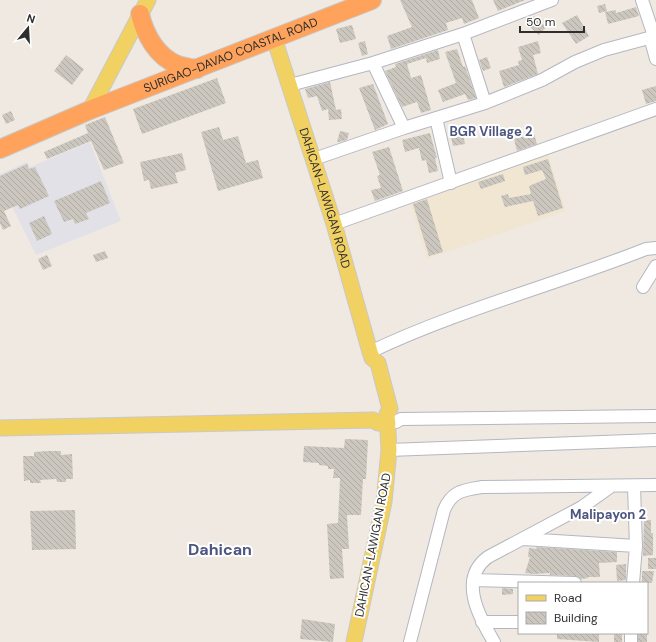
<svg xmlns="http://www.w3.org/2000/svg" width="656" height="642" font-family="'DM Sans',sans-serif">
<defs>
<pattern id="building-back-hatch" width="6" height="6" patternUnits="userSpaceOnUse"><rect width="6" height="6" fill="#cbc7bf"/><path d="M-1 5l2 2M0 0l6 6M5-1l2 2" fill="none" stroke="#afaba4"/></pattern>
</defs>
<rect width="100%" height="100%" fill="#efe9e1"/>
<path fill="#e3e1e8" d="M 90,142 L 121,221 L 36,255 L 0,182 L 0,174 L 27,162 L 30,167 Z"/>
<path fill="#f0e6d1" d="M 548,154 L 566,211 L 427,259 L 410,202 Z"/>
<path fill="url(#building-back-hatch)" d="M 400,0 L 472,0 L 479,18 L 464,24 L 462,18 L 446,23 L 448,30 L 391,49 L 387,36 L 412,27 Z
M 493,0 L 525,0 L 498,11 Z
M 605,4 L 607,11 L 599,13 L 597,6 Z
M 636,7 L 639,16 L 608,24 L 605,12 L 616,10 L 616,13 Z
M 577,15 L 589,36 L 576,44 L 562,23 Z
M 534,16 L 546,27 L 539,35 L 527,24 Z
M 352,25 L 356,39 L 340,43 L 336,29 Z
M 365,41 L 368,54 L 362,56 L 358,43 Z
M 538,41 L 541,53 L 533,55 L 538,74 L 504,87 L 499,71 L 519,65 L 518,61 L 522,60 L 518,47 Z
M 457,49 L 463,67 L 465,66 L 476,98 L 468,100 L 465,94 L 443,102 L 438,90 L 456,83 L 445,52 Z
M 438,50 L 440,59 L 427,63 L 426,58 L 407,64 L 411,78 L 421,75 L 431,110 L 421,113 L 417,102 L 402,107 L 385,71 L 396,67 L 395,64 Z
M 66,55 L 84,69 L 72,85 L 54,71 Z
M 487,57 L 491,68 L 483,71 L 479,60 Z
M 217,78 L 226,103 L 142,134 L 133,109 Z
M 330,82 L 336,110 L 341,109 L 342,119 L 329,120 L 328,109 L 322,111 L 317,96 L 308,98 L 305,89 Z
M 373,84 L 388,124 L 375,130 L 359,88 Z
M 656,86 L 656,101 L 646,104 L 642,90 Z
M 11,111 L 15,120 L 6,124 L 2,115 Z
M 105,117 L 124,163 L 104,170 L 91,141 L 47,159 L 44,152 L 88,133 L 85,125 Z
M 219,127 L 223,140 L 238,136 L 246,163 L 258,160 L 263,178 L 218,191 L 201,132 Z
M 340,131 L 349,133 L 347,140 L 339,142 L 337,142 Z
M 430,133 L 437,158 L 435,158 L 438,171 L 429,173 L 426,160 L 422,161 L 419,148 L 405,152 L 402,140 Z
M 463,134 L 465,144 L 453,146 L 451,137 Z
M 534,134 L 537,144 L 517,151 L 514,139 Z
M 389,147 L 403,191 L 375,201 L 371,190 L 381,188 L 377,176 L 380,175 L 372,152 Z
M 182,153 L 186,170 L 175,173 L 178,183 L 151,189 L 149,180 L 144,181 L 140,162 Z
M 548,159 L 563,208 L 538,216 L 533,201 L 505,207 L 501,196 L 508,194 L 509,198 L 531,194 L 529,186 L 546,179 L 542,170 L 525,175 L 523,167 Z
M 27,164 L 29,169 L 35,167 L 49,196 L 20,209 L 18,205 L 4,211 L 11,226 L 3,230 L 0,223 L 0,176 Z
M 503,174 L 505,181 L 481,189 L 478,182 Z
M 101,181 L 110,203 L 86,213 L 89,219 L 75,224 L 73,219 L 64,222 L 54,201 Z
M 427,199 L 443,252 L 429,256 L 413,204 Z
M 44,216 L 52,234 L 37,241 L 29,223 Z
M 105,251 L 108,258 L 96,262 L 93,255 Z
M 47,255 L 52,266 L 43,270 L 38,259 Z
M 345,439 L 368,440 L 366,479 L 363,479 L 361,515 L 347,515 L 349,549 L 342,549 L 344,578 L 330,579 L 327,524 L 338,523 L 340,478 L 333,478 L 334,469 L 328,469 L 328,466 L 319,465 L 319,463 L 303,462 L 304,446 L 344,448 Z
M 48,451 L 61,451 L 61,455 L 72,454 L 73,479 L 66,479 L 66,482 L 57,482 L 56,479 L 40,480 L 41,483 L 30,483 L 30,480 L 24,481 L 23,456 L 34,456 L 34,452 Z
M 75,510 L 76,549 L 32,550 L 30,511 Z
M 644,520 L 651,520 L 651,533 L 653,533 L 653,555 L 643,556 Z
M 536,547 L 617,552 L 617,562 L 599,563 L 600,577 L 588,577 L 588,578 L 581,579 L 575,576 L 550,575 L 550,573 L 534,574 L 525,573 L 530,557 L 528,557 L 529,548 L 537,549 Z
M 648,558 L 656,558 L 656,569 L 648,569 Z
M 626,564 L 626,580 L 617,581 L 616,565 Z
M 642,571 L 654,571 L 652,583 L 642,583 Z
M 502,588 L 513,589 L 513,594 L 502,595 Z
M 302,619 L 335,624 L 333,642 L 300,639 Z
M 557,633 L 599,633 L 599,642 L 557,639 Z
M 614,633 L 622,633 L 622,642 L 614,642 Z
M 638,633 L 647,633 L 647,642 L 638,642 Z"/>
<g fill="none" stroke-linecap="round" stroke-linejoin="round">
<defs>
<path id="minor" d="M 642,0 L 654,36
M 463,34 L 485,103
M 650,37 L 656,59
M 373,63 L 404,128
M 290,85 L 373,63 L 463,34 L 552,0
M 436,118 L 451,183
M 314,159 L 404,128 L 485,103 L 542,80 L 575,62 L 604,50 L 656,36
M 334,224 L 656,109
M 643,287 L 656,266
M 370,352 C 458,310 555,285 646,249 L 656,248
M 388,423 L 396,422 L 401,419 L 656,416
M 389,450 L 656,440
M 523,539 L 636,546
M 473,580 L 575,583
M 633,583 L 636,546 L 634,486
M 482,622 L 519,622
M 410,642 L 444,510 C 452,491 463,490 482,487 L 656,485
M 494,642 C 479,617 458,579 488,557 L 582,507 L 610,487
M 631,642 L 631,633"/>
<g id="major">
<path id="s1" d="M 274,38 L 334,224 L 370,352 L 372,358 L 378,363 L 390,409 L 387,414 L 389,450 L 384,502 L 354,642"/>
<path d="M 90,110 L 148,0"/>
<path d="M 0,428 L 373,420 L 378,423 L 388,423"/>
</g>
<g id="highway">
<path d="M 140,14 C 145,35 157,57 178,65 C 184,67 191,68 197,69"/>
<path id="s2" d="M 0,149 L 90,110 L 372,0"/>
</g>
</defs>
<use href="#minor" stroke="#b4b7c1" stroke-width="14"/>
<use href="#major" stroke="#c9c9c9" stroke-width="17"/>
<use href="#highway" stroke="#c9c9c9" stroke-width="20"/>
<use href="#minor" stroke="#fff" stroke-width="12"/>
<use href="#major" stroke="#f2d163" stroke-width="15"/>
<use href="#highway" stroke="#ffa35c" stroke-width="18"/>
</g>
<g text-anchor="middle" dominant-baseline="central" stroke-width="4" stroke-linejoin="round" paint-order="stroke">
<g font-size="12" fill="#2e2e2e" stroke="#fff">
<text stroke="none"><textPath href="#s2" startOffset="249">SURIGAO-DAVAO COASTAL ROAD</textPath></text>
<text stroke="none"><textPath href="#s1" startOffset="168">DAHICAN-LAWIGAN ROAD</textPath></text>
<text transform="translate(373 545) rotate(-79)">DAHICAN-LAWIGAN ROAD</text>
</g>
<g font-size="13" font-weight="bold" fill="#4d5680" stroke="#fff">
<text x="491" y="131">BGR Village 2</text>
<text x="608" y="514">Malipayon 2</text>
</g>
<g font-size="16" font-weight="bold" fill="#4d5680" stroke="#fff">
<text x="220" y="549">Dahican</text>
</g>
</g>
<rect x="518" y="582" width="130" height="52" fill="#ffffff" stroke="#ababab"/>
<rect x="526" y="595" width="20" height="6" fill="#f2d163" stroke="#ababab"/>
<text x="554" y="602" font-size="12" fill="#2e2e2e">Road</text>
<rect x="526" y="612" width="20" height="12" fill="url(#building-back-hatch)" stroke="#ababab"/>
<text x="554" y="622" font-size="12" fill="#2e2e2e">Building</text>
<g transform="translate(28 28) rotate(18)" stroke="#ffffff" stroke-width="3" paint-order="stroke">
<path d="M0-3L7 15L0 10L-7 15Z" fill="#2e2e2e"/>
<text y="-6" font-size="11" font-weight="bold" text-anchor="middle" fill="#2e2e2e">N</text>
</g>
<path d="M520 26v6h64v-6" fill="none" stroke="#2e2e2e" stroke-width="2"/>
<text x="526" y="26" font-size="12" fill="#2e2e2e" stroke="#ffffff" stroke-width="3" paint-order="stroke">50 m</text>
</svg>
